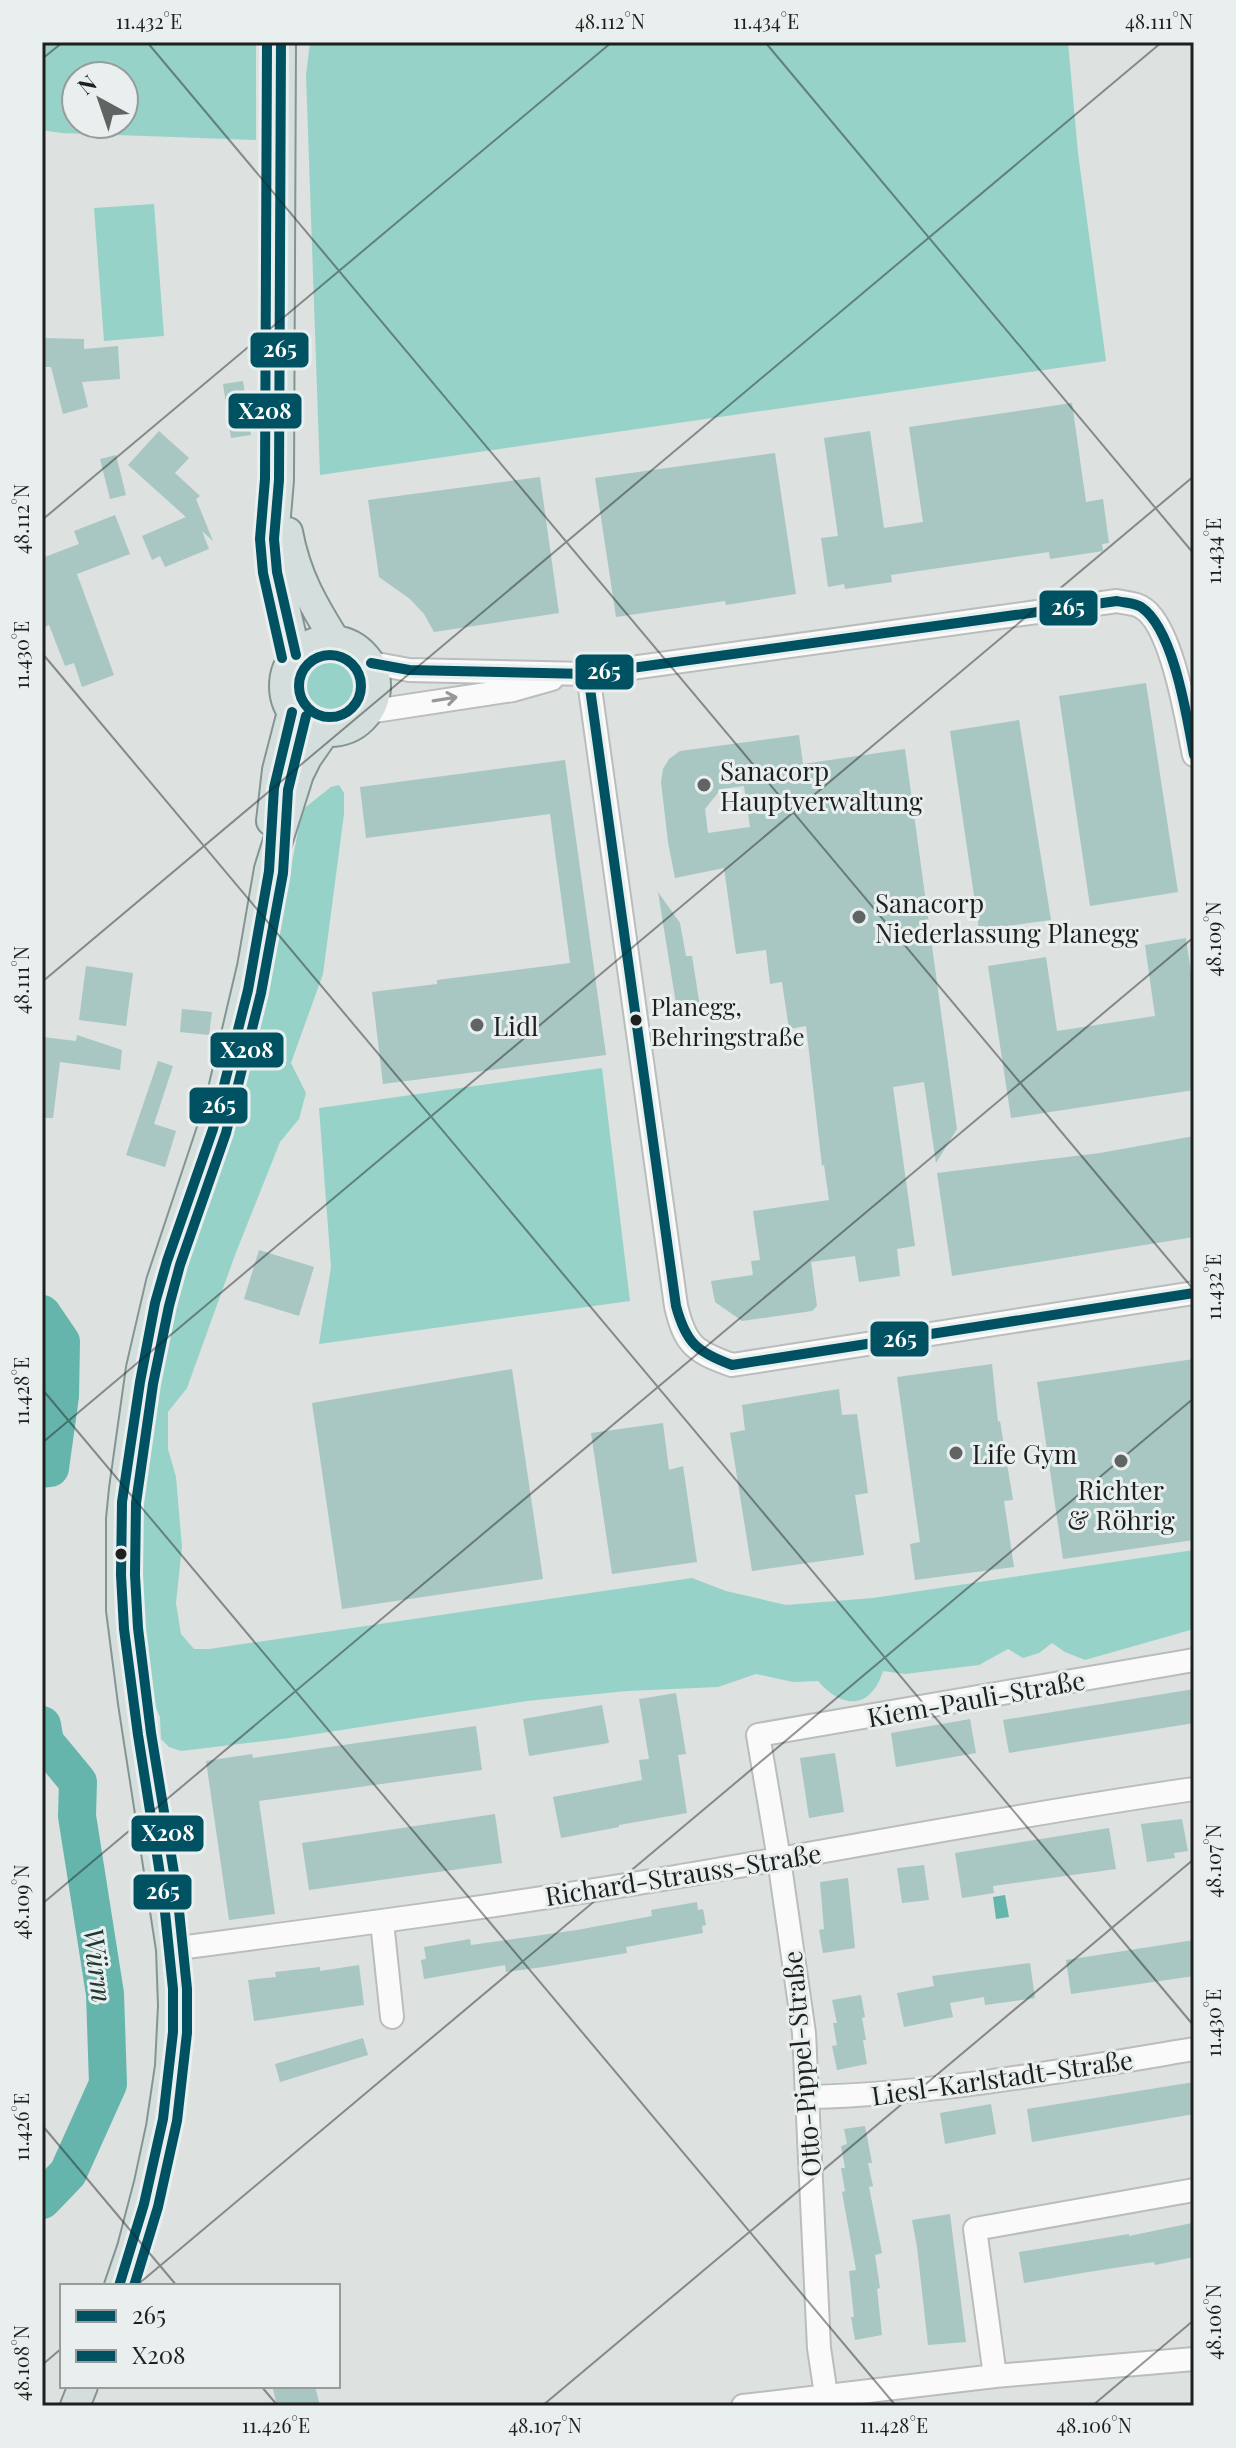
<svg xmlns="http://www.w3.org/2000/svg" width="1236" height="2448" font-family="'Playfair Display',serif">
<rect width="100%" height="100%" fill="#dde1e0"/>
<path fill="#97d2c9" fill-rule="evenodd" d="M 42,42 L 256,42 L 256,140 L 61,133 L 42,130 ZM 76,76 L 124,76 L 124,124 L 76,124 Z
M 310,42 L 1068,42 L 1078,153 L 1106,361 L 320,475 L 306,75 Z
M 154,204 L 164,336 L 104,341 L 94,208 Z
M306 684a25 25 0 1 1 50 0a25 25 0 1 1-50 0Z
M 339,785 L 344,793 L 344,814 L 323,974 L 291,1063 L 306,1093 L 299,1119 L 280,1142 L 235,1255 L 187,1388 L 168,1412 L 168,1449 L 176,1477 L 182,1547 L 176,1603 L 181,1634 L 194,1649 L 209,1649 L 692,1578 L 726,1591 L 786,1605 L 873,1598 L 1194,1550 L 1194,1629 L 1085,1660 L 1065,1652 L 1052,1643 L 1039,1653 L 1023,1658 L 1008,1649 L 979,1665 L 905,1674 L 883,1671 C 871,1709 843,1710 818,1681 L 793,1682 L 756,1674 L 718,1687 L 627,1691 L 527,1701 L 290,1738 L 181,1751 L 169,1747 L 161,1739 L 160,1717 L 143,1678 L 139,1566 L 141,1482 L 152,1390 L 242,1081 L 280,926 L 302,810 L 331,787 Z
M 602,1068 L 630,1301 L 319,1344 L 331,1267 L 319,1108 Z"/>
<path fill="#65b5ac" d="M 1005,1895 L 1009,1917 L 996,1919 L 993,1897 Z"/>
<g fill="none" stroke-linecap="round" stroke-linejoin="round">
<path stroke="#65b5ac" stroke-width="38" d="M 42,1314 L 61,1342 L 60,1396 L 50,1468 L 42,1469
M 42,1725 L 45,1742 L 78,1782 L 77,1816 L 105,1994 L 108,2084 L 68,2173 L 42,2200"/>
</g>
<path fill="#a8c6c2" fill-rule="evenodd" d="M 42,338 L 84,339 L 84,349 L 118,346 L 120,379 L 82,382 L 88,407 L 63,414 L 51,367 L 42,367 Z
M 243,381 L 251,435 L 231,438 L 223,384 Z
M 1072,403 L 1086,502 L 1103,499 L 1109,543 L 1102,544 L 1103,551 L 1050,559 L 1049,552 L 891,575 L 892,582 L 845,589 L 844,584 L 828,587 L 821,538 L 838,536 L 824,438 L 870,431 L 884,528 L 923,522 L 909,427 Z
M 159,431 L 189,458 L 175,473 L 200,496 L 196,499 L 213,541 L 202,531 L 209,549 L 165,567 L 160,556 L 152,560 L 142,536 L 186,517 L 128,465 Z
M 775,453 L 796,594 L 726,605 L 725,601 L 616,617 L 595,478 Z
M 116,455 L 126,495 L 110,499 L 100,459 Z
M 540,477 L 559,613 L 434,632 L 424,614 L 410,599 L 379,577 L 368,500 Z
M 115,515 L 130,554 L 77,574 L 114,675 L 82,687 L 74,663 L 65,666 L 49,625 L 42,628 L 42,558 L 79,544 L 74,531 Z
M 1146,683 L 1178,892 L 1090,906 L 1059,696 Z
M 1019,720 L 1051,920 L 979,930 L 950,731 Z
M 799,735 L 803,764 L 905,749 L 957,1129 L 936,1163 L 924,1082 L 893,1087 L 915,1246 L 897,1249 L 900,1276 L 859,1282 L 855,1256 L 811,1262 L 817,1306 L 812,1311 L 742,1321 L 715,1302 L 711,1281 L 753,1275 L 751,1261 L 760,1260 L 753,1211 L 829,1200 L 824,1165 L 822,1166 L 806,1026 L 789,1029 L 782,982 L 770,984 L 766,950 L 736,954 L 724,868 L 675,878 L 668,842 L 661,782 L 663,769 L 669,759 L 680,751 ZM 744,786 L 750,827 L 708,833 L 705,809 L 721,789 Z
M 565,760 L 606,1055 L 383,1084 L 372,992 L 437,984 L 437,980 L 570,963 L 550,814 L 366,838 L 360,787 Z
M 658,892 L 680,923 L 686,956 L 692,956 L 701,1013 L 678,1016 Z
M 1186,938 L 1194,994 L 1194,1090 L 1011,1118 L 988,966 L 1046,957 L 1057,1031 L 1155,1016 L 1145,945 Z
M 86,966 L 133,973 L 126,1026 L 79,1020 Z
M 182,1009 L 212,1012 L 209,1035 L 180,1032 Z
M 77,1035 L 122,1050 L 120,1070 L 60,1062 L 53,1118 L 42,1118 L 42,1037 L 76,1041 Z
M 158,1061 L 173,1066 L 154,1124 L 176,1131 L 165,1167 L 126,1155 Z
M 1194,1136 L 1194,1237 L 952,1276 L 937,1173 L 1100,1153 Z
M 259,1250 L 314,1267 L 299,1316 L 244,1299 Z
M 1194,1359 L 1194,1540 L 1063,1559 L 1037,1382 Z
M 992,1364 L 998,1422 L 1000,1421 L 1013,1500 L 1004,1501 L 1014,1567 L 915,1580 L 910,1544 L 920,1542 L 897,1377 Z
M 512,1369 L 543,1579 L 342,1609 L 312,1403 Z
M 839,1389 L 842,1415 L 857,1414 L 868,1493 L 855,1495 L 864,1555 L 752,1571 L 730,1433 L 745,1430 L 742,1405 Z
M 663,1423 L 669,1470 L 683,1466 L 697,1562 L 612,1574 L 591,1433 Z
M 1194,1689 L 1194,1723 L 1009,1753 L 1003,1720 Z
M 676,1693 L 686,1754 L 678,1755 L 687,1813 L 619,1825 L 619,1827 L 561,1838 L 553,1797 L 642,1780 L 639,1760 L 649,1759 L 639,1699 Z
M 602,1705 L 609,1743 L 529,1756 L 523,1719 Z
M 970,1719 L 976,1753 L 896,1767 L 891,1733 Z
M 476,1726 L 482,1770 L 259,1801 L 275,1914 L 229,1920 L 206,1761 L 252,1754 L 253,1758 Z
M 835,1753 L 844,1812 L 809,1818 L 800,1758 Z
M 495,1814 L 502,1863 L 309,1890 L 302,1843 Z
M 1182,1819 L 1188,1851 L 1174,1853 L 1175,1858 L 1147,1862 L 1141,1824 Z
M 1109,1828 L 1116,1869 L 993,1886 L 994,1893 L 962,1898 L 955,1853 Z
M 924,1865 L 929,1900 L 902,1903 L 897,1868 Z
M 848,1878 L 855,1948 L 823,1953 L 819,1930 L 824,1929 L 820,1882 Z
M 697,1902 L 698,1910 L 703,1909 L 706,1925 L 702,1926 L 703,1933 L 626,1947 L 627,1953 L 543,1967 L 506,1972 L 505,1965 L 424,1979 L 421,1960 L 426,1959 L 424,1947 L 470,1939 L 471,1945 L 577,1930 L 652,1916 L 651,1910 Z
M 1194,1940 L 1194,1976 L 1071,1994 L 1066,1960 Z
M 1030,1963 L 1035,1998 L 985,2005 L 984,1997 L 950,2003 L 953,2017 L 904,2027 L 897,1993 L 934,1986 L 932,1976 Z
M 359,1965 L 364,2005 L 254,2021 L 248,1980 L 276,1977 L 275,1972 L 320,1967 L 320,1971 Z
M 861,1995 L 865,2017 L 862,2018 L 866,2040 L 863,2040 L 867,2064 L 837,2070 L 832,2046 L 837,2045 L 833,2023 L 837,2023 L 832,2000 Z
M 363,2038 L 368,2055 L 280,2082 L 275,2064 Z
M 1194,2082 L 1194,2114 L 1032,2142 L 1027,2109 Z
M 991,2104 L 996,2134 L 945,2144 L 940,2113 Z
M 865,2126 L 872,2163 L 868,2163 L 873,2186 L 869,2187 L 882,2253 L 875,2255 L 880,2288 L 877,2289 L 882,2335 L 855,2340 L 851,2317 L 854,2317 L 849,2271 L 856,2270 L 842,2192 L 845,2191 L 841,2168 L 845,2168 L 841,2146 L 847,2144 L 844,2129 Z
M 950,2214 L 966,2342 L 928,2345 L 917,2247 L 912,2220 Z
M 1192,2223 L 1194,2257 L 1155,2265 L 1154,2262 L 1088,2272 L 1024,2283 L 1019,2252 L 1129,2234 L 1129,2236 Z
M 283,2386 L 315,2386 L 320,2406 L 277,2406 L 273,2389 Z"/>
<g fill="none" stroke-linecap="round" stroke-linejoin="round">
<defs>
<path id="minor" d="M 371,663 L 409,670 L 588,674 L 1117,601 C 1124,603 1135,603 1141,607 C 1172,623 1187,722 1194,755
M 588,674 L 676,1306 C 685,1345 695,1352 732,1365 L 1194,1293
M 368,712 L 513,690 L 552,679
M 382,1922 L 392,2017
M 171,1949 C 339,1927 507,1905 675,1877 C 848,1848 1020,1814 1194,1789
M 809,2097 C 936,2094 1069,2070 1194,2049
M 995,2376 L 975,2229 L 1194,2190
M 826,2395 L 819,2348 L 804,2033 L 779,1859 L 758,1735 L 1194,1660
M 743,2406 L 995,2376 L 1194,2359"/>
<path id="major" d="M 281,42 L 279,480 L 274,539 L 277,572 L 296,655
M 288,532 C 296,575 312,603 335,640
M284 686a46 46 0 1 1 92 0a46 46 0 1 1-92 0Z
M 271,821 L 277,770 L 292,712
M 119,2286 L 132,2248 L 149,2183 L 161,2127 L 170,2066 L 173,2006 L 171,1949 L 133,1703 L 121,1610 L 121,1519 L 124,1489 L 141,1368 L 161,1282 L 218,1111 L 252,967 L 269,869 L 299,774 L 307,758 L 325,732
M 75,2406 L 83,2386"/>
</defs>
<use href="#minor" stroke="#babdbc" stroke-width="26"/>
<use href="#major" stroke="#839593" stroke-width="32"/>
<use href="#minor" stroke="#fafafa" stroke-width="22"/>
<use href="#major" stroke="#d4dedd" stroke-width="28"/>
<defs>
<path id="bus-1" d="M 281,42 L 279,480 L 274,539 L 277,572 L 296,655
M 371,663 L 409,670 L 588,674 L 1117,601 C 1125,603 1135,603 1141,607 C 1174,629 1187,718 1194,755
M 588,674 L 676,1306 C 686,1343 697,1352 732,1365 L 1194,1293
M 119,2286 L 144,2204 L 163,2119 L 173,2032 L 173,1989 L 163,1893 L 138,1735 L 124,1629 L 121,1575 L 122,1502 L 140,1382 L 155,1303 L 167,1261 L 213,1129 L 248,990 L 269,871 L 274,788 L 292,712"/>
<path id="bus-2" d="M 267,42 L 265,479 L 260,539 L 263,573 L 282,658
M299 686a31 31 0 1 1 62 0a31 31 0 1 1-62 0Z
M 134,2286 L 158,2207 L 177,2121 L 187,2033 L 187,1989 L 177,1891 L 151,1733 L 138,1628 L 135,1575 L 136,1503 L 153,1384 L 169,1306 L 180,1265 L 226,1133 L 261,993 L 283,873 L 288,790 L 306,716"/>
</defs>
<use href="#bus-1" stroke="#e9efee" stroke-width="16"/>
<use href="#bus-2" stroke="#e9efee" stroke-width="16"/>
<use href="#bus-1" stroke="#005262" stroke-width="10"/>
<use href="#bus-2" stroke="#005262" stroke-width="10"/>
</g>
<defs><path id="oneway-shaft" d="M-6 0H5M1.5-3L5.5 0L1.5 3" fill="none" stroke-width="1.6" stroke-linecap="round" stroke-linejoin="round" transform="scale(2)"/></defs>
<use stroke="#979897" href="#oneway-shaft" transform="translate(445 699) rotate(-9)"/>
<path fill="none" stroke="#1d201f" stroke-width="2" stroke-opacity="0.45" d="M 147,42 L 1194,1290M 765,42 L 1194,554M 42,59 L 63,42M 42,520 L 612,42M 42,653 L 1194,2026M 42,982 L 1162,42M 42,1389 L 896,2406M 42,1443 L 1194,476M 42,1904 L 1194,937M 42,2125 L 177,2286M 136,2286 L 1194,1398M 42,2365 L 62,2348M 261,2386 L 278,2406M 542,2406 L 1194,1859M 1092,2406 L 1194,2320"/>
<g fill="#606463" stroke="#e9efee" stroke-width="3">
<circle cx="704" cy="785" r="8"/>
<circle cx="859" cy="917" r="8"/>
<circle cx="477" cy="1025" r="8"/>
<circle cx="956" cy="1453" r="8"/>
<circle cx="1121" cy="1461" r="8"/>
</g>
<g fill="#1d201f" stroke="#e9efee" stroke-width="3">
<circle cx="636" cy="1020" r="7"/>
<circle cx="121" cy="1554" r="7"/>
</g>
<g text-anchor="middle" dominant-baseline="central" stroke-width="6" stroke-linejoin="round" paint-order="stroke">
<g font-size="24" fill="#1d201f" stroke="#e9efee" text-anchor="start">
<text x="651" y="1006">Planegg,<tspan x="651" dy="30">Behringstraße</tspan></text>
</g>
<g font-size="26" fill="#1d201f" stroke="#e9efee" text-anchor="start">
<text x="720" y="770">Sanacorp<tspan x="720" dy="30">Hauptverwaltung</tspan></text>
<text x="875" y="902">Sanacorp<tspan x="875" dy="30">Niederlassung Planegg</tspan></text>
<text x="493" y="1025">Lidl</text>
<text x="972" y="1453">Life Gym</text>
<text x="1121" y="1489" text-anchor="middle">Richter<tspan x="1121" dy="30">&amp; Röhrig</tspan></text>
</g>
<g font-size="26" fill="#1d201f" stroke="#e9efee">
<text transform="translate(976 1698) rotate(-10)">Kiem-Pauli-Straße</text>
<text transform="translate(683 1874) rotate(-9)">Richard-Strauss-Straße</text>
<text transform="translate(801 2064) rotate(-95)">Otto-Pippel-Straße</text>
<text transform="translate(1002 2077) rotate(-8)">Liesl-Karlstadt-Straße</text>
</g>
<g font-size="28" font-style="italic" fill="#1e3733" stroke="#e9efee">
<text transform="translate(99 1965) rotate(83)">Würm</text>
</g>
</g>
<g stroke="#e9efee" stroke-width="3">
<rect x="249" y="331" width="61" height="38" rx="8" fill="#005262"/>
<rect x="227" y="392" width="76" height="38" rx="8" fill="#005262"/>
<rect x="1038" y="589" width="61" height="38" rx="8" fill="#005262"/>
<rect x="574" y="653" width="61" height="38" rx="8" fill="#005262"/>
<rect x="209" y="1031" width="76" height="38" rx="8" fill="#005262"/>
<rect x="188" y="1086" width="61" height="39" rx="8" fill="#005262"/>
<rect x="869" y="1320" width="61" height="38" rx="8" fill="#005262"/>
<rect x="130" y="1814" width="75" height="39" rx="8" fill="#005262"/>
<rect x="132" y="1873" width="61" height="38" rx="8" fill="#005262"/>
</g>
<g font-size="22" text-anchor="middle" font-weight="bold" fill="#fff">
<text x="280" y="357">265</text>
<text x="265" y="419">X208</text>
<text x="1068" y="615">265</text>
<text x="604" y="679">265</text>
<text x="247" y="1058">X208</text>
<text x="219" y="1113">265</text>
<text x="900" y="1347">265</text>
<text x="168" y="1841">X208</text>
<text x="163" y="1899">265</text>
</g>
<rect width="1236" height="2448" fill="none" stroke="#e9efee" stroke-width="88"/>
<rect x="60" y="2284" width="280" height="104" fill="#e9efee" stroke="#979c9b" stroke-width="2"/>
<rect x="76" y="2310" width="40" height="12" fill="#005262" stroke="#979c9b" stroke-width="2"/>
<text x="132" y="2324" font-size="24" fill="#1d201f">265</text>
<rect x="76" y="2350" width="40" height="12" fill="#005262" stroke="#979c9b" stroke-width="2"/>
<text x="132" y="2364" font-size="24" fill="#1d201f">X208</text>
<g transform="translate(100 100) rotate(320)"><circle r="38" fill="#e9efee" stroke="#979c9b" stroke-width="2"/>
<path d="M0-6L14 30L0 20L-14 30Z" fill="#606463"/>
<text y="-12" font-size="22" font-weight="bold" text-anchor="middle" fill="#1d201f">N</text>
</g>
<rect x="44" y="44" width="1148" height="2360" fill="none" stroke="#1d201f" stroke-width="3"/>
<g font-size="20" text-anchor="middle" fill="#1d201f">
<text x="149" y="29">11.432°E</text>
<text x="610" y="29">48.112°N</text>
<text x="766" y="29">11.434°E</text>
<text x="1159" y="29">48.111°N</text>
<text transform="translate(22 519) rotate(-90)" y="7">48.112°N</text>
<text transform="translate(1214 551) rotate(-90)" y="7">11.434°E</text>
<text transform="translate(22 655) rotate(-90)" y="7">11.430°E</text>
<text transform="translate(1214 939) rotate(-90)" y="7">48.109°N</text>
<text transform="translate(22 980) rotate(-90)" y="7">48.111°N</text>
<text transform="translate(1214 1287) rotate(-90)" y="7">11.432°E</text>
<text transform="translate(22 1391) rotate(-90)" y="7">11.428°E</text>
<text transform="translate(1214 1861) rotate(-90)" y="7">48.107°N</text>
<text transform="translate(22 1902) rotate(-90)" y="7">48.109°N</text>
<text transform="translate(1214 2023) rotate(-90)" y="7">11.430°E</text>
<text transform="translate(22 2127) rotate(-90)" y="7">11.426°E</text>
<text transform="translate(1214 2322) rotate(-90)" y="7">48.106°N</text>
<text transform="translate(22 2363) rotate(-90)" y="7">48.108°N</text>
<text x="276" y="2433">11.426°E</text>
<text x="545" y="2433">48.107°N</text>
<text x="894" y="2433">11.428°E</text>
<text x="1094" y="2433">48.106°N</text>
</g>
</svg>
